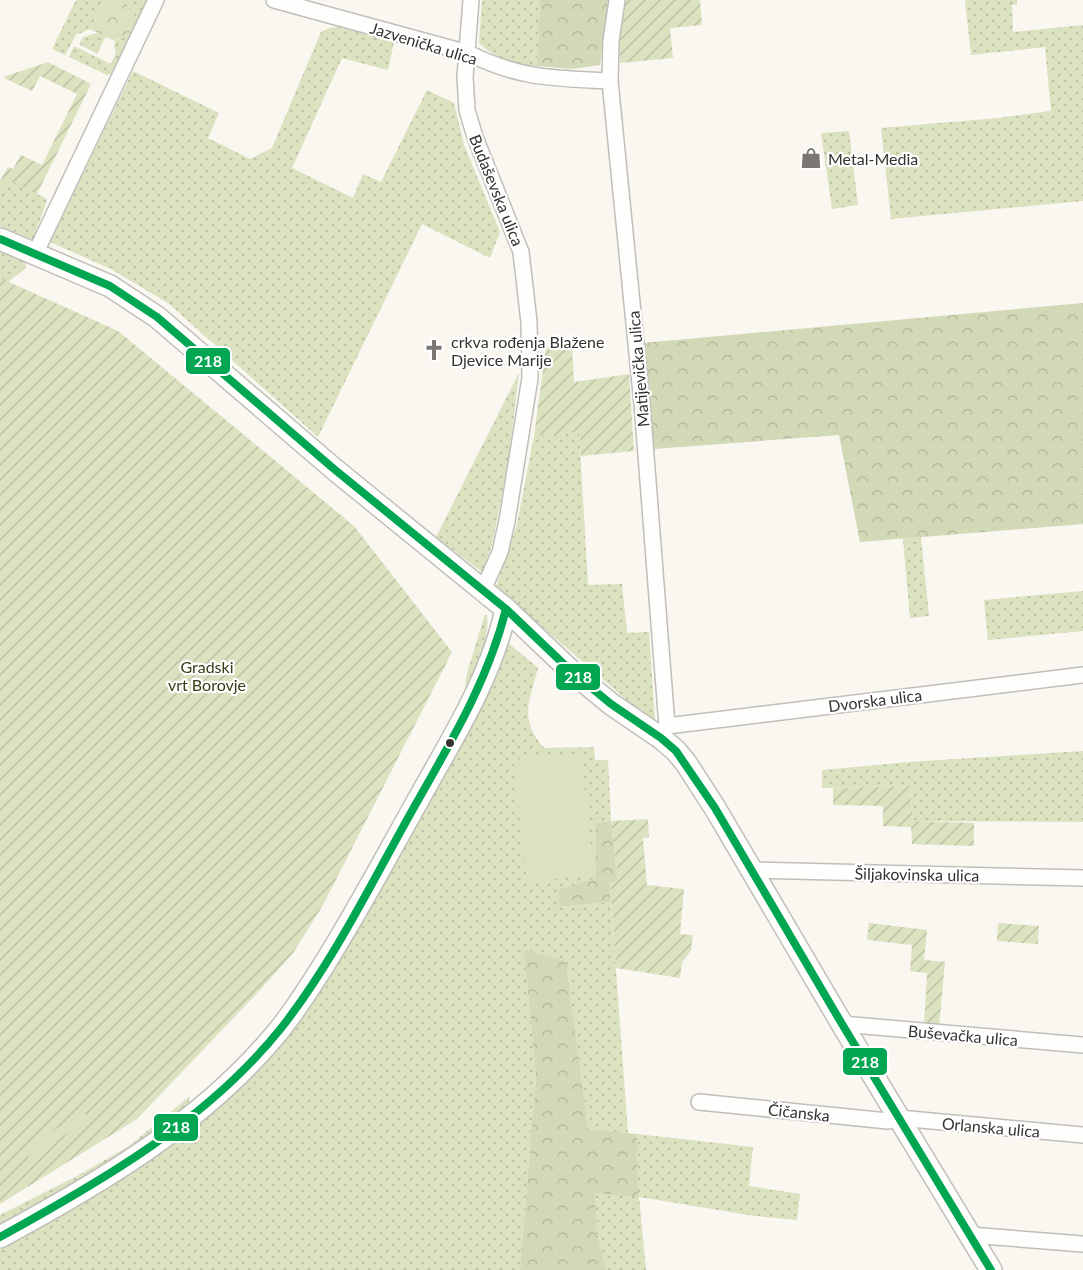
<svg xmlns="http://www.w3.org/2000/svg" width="1083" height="1270" font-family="Lato,sans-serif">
<defs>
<pattern id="grass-dots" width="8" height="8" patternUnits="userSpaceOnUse" patternTransform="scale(1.5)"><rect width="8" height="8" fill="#dae2c0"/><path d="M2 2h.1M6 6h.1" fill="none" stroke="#bcc2a5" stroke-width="1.8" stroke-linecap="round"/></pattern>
<pattern id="forest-crowns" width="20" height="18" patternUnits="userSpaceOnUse" patternTransform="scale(1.5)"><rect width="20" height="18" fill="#d1d9b7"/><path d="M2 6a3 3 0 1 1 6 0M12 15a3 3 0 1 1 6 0" fill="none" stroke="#b4bb9e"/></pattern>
<pattern id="park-crowns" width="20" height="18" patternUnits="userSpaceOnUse" patternTransform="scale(1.5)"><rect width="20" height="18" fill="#dae2c0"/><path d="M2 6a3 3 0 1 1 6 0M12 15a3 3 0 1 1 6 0" fill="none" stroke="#bcc2a5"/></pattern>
<pattern id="garden-furrows" width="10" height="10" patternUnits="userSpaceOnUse" patternTransform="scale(1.5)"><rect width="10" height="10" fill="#dae2c0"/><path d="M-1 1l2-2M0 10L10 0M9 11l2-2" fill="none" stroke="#bcc2a5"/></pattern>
</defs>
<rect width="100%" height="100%" fill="#faf6f0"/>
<path fill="url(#grass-dots)" d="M 76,0 L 109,0 L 103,12 L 99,11 L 90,29 L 79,34 L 77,33 L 65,55 L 52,49 Z
M 117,0 L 149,0 L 148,9 L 144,7 L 139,18 L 131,14 L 128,5 Z
M 482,0 L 540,0 L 537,66 C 515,64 496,59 479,43 Z
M 965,0 L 1017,0 L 1017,5 L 1012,5 L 1013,32 L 1083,25 L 1083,201 L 891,219 L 881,128 L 998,118 L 1051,111 L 1045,47 L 971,55 Z
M 338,27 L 394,42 L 388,70 L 342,58 L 292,168 L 353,198 L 363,174 L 381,182 L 427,90 L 454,103 L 464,145 L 500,232 L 490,258 L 422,224 L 318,437 L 168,303 L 111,269 L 50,242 L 133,71 L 219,113 L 208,138 L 250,159 L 272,148 L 321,32 L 329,28 Z
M 97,33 L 106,36 L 97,54 L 79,44 L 83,37 Z
M 128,35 L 133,38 L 117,71 L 107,75 L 69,57 L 74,46 L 111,64 L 116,53 L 114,46 L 115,41 Z
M 849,131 L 858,205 L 832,209 L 821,133 Z
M 8,179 L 45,198 L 47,200 L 33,240 L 0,226 L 0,194 Z
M 0,252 L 26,262 L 26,268 L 8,282 L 0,278 Z
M 519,373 L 508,465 L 492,545 L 482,572 L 436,537 Z
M 579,432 L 588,585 L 622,584 L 627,633 L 649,632 L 655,721 L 651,721 L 496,587 L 517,524 L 534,436 Z
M 921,537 L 929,616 L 910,618 L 903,539 Z
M 1083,591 L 1083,631 L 988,640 L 984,600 Z
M 485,614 L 487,615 C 490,641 475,671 464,694 L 467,673 Z
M 507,642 L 538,668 C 529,702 519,719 544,748 L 594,747 L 595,760 L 608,760 L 611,821 L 596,823 L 596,878 L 578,885 L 560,907 L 611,902 L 628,1133 L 588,1129 L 566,961 L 524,949 L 536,1077 L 520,1270 L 0,1270 L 0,1250 L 270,1049 Z
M 1083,751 L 1083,822 L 913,821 L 910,786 L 822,788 L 822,770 L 909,762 Z
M 190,1096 L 188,1107 L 130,1152 L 0,1227 L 0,1215 L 79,1175 L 129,1146 Z
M 637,1134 L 753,1147 L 749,1186 L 800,1194 L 797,1220 L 755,1216 L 639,1197 L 646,1270 L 606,1270 L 597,1233 L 595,1193 L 638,1196 Z"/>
<path fill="url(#forest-crowns)" d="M 540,0 L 608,0 L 600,65 L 572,69 L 537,66 Z
M 1083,303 L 1083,524 L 860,542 L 839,435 L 654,449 L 643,343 Z
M 611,821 L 618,882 L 610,883 L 611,902 L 559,907 L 559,890 L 596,878 L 596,823 Z
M 524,949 L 566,961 L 588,1129 L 637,1134 L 638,1197 L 595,1193 L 597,1233 L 606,1270 L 520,1270 L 536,1077 Z"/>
<path fill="url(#park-crowns)" d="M 109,0 L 117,0 L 128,5 L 131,14 L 139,18 L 130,37 L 117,39 L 115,41 L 90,29 L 99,11 L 103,12 Z"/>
<path fill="url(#garden-furrows)" d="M 623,0 L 700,0 L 702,25 L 670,28 L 673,58 L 620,63 L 620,28 Z
M 48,62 L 91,84 L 37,194 L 8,180 L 0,194 L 0,181 L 8,167 L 13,169 L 21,155 L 42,165 L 77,94 L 40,76 L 32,91 L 4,78 L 6,76 Z
M 0,278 L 118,331 L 354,526 L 452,652 L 323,905 L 293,953 L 260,990 L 137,1119 L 0,1204 Z
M 572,346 L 574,382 L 629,374 L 634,451 L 581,456 L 579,432 L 534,436 L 546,347 Z
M 910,786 L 913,821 L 974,823 L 974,846 L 912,844 L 911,827 L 883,826 L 883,806 L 833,805 L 833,788 Z
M 648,819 L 649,837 L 643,838 L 647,885 L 684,889 L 680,934 L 693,935 L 691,950 L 682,963 L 680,978 L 616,968 L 610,882 L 618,881 L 611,821 Z
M 869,923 L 927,930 L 924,960 L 945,962 L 939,1027 L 924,1026 L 927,973 L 910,971 L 912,945 L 867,940 Z
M 998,923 L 1039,926 L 1038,944 L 997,941 Z"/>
<path fill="#dae2c0" d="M 581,753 L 594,875 L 527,882 L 513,760 Z
M 84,1112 L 89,1120 L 29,1158 L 24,1149 Z"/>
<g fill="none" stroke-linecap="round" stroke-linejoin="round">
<defs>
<path id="street" d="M 274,0 L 468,53 C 520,79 554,78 610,81
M 471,0 L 465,77 L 467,110 L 475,137 L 521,252 L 529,322 L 530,378 L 507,521 L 500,552 L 483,590
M 617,0 L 611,41 L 610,81 L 642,404 L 667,726 L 661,738
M 35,254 L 156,0
M 667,726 L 1083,675
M 751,870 L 1083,878
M 842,1024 L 1083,1045
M 699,1102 L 888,1121 L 899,1118 L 1083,1135
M 970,1235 L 1083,1244"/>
<path id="secondary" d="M 0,239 L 110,286 L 157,317 L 334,469 L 506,609 L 571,671 L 611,704 L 661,738 L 676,751 L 686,763 L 715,808 L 842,1024 L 991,1270
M 0,1237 C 100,1183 202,1123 276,1034 C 292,1015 306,993 320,971 C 355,916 385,859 417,802 C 450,742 492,677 506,609"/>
</defs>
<use href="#street" stroke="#c1beba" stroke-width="18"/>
<use href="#secondary" stroke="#c1beba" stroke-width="24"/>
<use href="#street" stroke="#fefefd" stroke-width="15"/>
<use href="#secondary" stroke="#fefefd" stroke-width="21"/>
<defs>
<path id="bus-1" d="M 0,239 L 110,286 L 157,317 L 334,469 L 506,609 L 571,671 L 611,704 L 661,738 L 676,751 L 715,808 L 842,1024 L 991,1270
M 0,1237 C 102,1181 208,1120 282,1027 C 332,963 369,888 408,818 C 446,750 487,685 506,609"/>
</defs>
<use href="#bus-1" stroke="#fff" stroke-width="12"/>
<use href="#bus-1" stroke="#00a651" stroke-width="8"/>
</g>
<defs>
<symbol id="shop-bare" viewBox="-9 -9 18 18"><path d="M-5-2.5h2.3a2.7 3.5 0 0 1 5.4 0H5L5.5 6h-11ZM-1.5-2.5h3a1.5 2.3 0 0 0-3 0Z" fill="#7a7773" stroke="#fff" stroke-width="2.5" paint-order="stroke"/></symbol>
<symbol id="church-bare" viewBox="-9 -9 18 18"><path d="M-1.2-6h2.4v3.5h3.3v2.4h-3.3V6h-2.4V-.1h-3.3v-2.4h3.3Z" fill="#7a7773" stroke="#fff" stroke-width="2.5" paint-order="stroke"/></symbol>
</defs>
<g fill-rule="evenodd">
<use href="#shop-bare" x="796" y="143" width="30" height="30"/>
<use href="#church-bare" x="419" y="335" width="30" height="30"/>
</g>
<circle fill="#35322f" stroke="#fff" stroke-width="2" cx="450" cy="743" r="5"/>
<g text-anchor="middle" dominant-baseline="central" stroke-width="4.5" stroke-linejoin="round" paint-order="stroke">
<g font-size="16" fill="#35322f" stroke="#fff">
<text transform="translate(424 43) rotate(17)">Jazvenička ulica</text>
<text transform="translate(497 190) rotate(68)">Budaševska ulica</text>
<text transform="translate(638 369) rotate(-95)">Matijevička ulica</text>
<text transform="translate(875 700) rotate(-7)">Dvorska ulica</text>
<text transform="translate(917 874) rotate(1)">Šiljakovinska ulica</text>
<text transform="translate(963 1035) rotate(5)">Buševačka ulica</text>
<text transform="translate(799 1112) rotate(6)">Čičanska</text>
<text transform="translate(991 1127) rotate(5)">Orlanska ulica</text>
</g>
<g font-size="16" fill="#35322f" stroke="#fff" text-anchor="start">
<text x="828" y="158">Metal-Media</text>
<text x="451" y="341">crkva rođenja Blažene<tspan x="451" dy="18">Djevice Marije</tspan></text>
</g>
<g font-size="16" fill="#343f15" stroke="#fff">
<text x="207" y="666">Gradski<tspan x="207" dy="18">vrt Borovje</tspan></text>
</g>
</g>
<g stroke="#fff" stroke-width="2">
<rect x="185" y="347" width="46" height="28" rx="6" fill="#00a651"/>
<rect x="555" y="663" width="46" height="28" rx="6" fill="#00a651"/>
<rect x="842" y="1047" width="46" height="29" rx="6" fill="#00a651"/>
<rect x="153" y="1113" width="46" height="29" rx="6" fill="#00a651"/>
</g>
<g font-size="16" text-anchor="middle" font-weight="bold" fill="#fff">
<text x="208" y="367">218</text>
<text x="578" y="683">218</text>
<text x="865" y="1068">218</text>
<text x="176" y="1133">218</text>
</g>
</svg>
